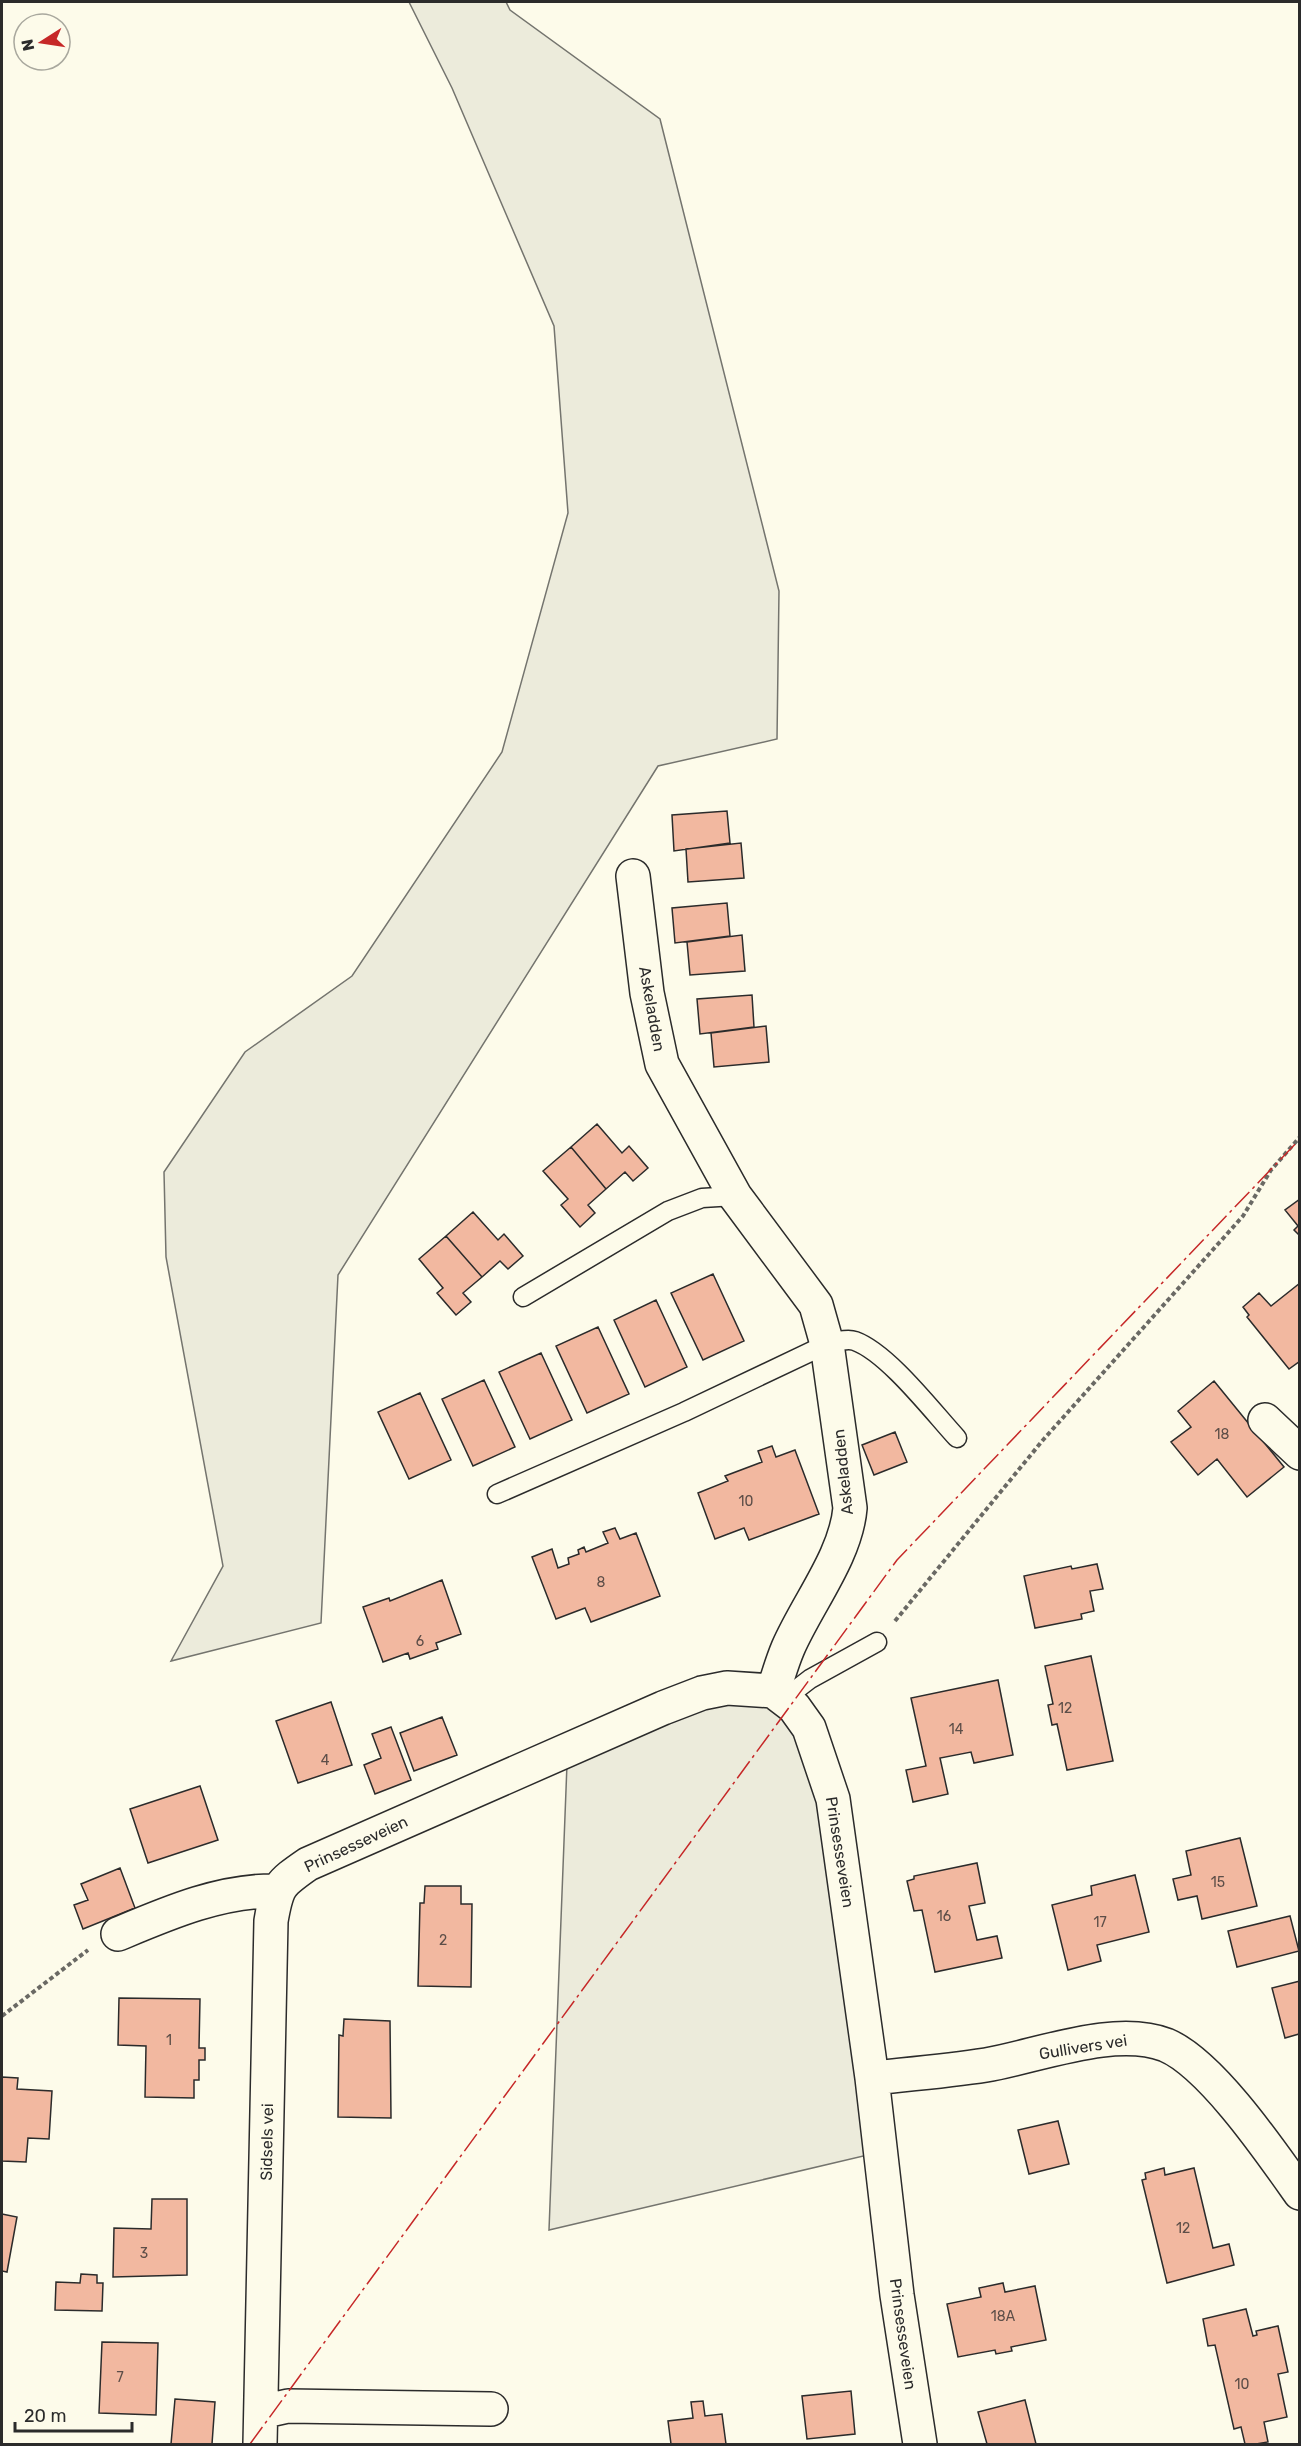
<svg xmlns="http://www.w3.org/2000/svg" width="1301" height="2446" font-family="Rubik,sans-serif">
<rect width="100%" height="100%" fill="#fdfbea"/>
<path fill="#ecebdb" stroke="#74746e" stroke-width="1.5" d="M 409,2 L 506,2 L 510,10 L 660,119 L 779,591 L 777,739 L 658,766 L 338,1275 L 321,1623 L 171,1661 L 223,1566 L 166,1257 L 164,1172 L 245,1052 L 352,976 L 502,752 L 568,513 L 554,326 L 452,88 Z
M 766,1702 L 788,1713 L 826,1802 L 872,2154 L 549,2230 L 567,1764 L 706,1705 Z"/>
<path fill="#f2b8a0" stroke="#2b2b2b" stroke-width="1.5" d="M 727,811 L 730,843 L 674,851 L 672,815 Z
M 741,843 L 744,878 L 688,882 L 686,849 Z
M 727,903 L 730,936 L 675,943 L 672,908 Z
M 742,935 L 745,971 L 690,975 L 687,942 Z
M 752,995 L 754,1027 L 700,1034 L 697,999 Z
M 766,1026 L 769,1062 L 714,1067 L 711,1033 Z
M 597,1124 L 622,1153 L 629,1146 L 648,1168 L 633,1181 L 625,1172 L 606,1189 L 571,1147 Z
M 571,1147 L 606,1189 L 588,1205 L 595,1213 L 580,1227 L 561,1205 L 568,1199 L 543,1171 Z
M 1300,1199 L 1300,1236 L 1294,1230 L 1298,1226 L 1285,1210 Z
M 473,1212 L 498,1240 L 504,1234 L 523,1256 L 508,1269 L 500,1261 L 482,1277 L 446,1236 Z
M 446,1236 L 482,1277 L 463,1293 L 471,1302 L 456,1315 L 437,1293 L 443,1288 L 419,1259 Z
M 713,1274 L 744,1341 L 703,1360 L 671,1293 Z
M 1300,1283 L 1300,1361 L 1289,1369 L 1247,1317 L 1249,1315 L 1243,1307 L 1259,1293 L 1271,1306 Z
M 656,1300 L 687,1367 L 645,1387 L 614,1320 Z
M 598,1327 L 629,1394 L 587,1413 L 556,1346 Z
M 541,1353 L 572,1420 L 530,1439 L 499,1372 Z
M 484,1380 L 515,1447 L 473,1466 L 442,1399 Z
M 1214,1381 L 1284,1467 L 1247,1497 L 1217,1459 L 1198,1475 L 1171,1442 L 1191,1427 L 1178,1411 Z
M 420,1393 L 451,1460 L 409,1479 L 378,1412 Z
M 895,1432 L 907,1462 L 874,1475 L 862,1445 Z
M 772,1446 L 776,1457 L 795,1450 L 819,1514 L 749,1540 L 744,1528 L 715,1539 L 698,1493 L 728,1481 L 725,1476 L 762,1462 L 758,1451 Z
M 615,1528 L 620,1539 L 636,1533 L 660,1596 L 591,1622 L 585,1608 L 556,1619 L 532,1557 L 552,1549 L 558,1568 L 569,1564 L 568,1558 L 579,1554 L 578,1550 L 584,1547 L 586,1552 L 608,1543 L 603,1532 Z
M 1097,1564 L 1103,1589 L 1090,1591 L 1094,1611 L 1081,1614 L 1082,1619 L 1035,1628 L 1024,1576 L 1071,1566 L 1072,1569 Z
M 442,1580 L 461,1634 L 436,1643 L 438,1649 L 410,1659 L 408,1653 L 383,1662 L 363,1607 L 389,1598 L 390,1601 Z
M 1091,1656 L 1113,1761 L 1067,1770 L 1057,1724 L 1052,1725 L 1048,1705 L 1053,1704 L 1045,1666 Z
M 998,1680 L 1013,1755 L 974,1763 L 971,1752 L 940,1758 L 948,1794 L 913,1802 L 906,1770 L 926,1766 L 911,1698 Z
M 331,1702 L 352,1765 L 298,1783 L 276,1721 Z
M 442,1717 L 457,1755 L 414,1771 L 400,1733 Z
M 391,1727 L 411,1780 L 375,1794 L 364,1765 L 381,1758 L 372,1734 Z
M 200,1786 L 218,1840 L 148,1863 L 130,1809 Z
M 1240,1838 L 1257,1906 L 1202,1919 L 1197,1896 L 1178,1900 L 1173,1879 L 1191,1875 L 1186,1851 Z
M 977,1863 L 985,1903 L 969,1906 L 977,1940 L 997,1936 L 1002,1958 L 935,1972 L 922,1910 L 914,1911 L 907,1881 L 914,1879 L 914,1876 Z
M 120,1868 L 135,1908 L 83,1929 L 74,1905 L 88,1900 L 81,1884 Z
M 1135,1875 L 1149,1932 L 1097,1945 L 1101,1961 L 1068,1970 L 1052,1905 L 1092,1895 L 1091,1886 Z
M 425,1886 L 461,1886 L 461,1904 L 472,1904 L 471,1987 L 418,1986 L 420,1903 L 424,1903 Z
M 1290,1916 L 1299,1951 L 1237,1967 L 1228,1931 Z
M 1300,1981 L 1300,2038 L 1299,2034 L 1285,2038 L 1272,1988 Z
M 119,1998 L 200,1999 L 199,2048 L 205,2048 L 205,2060 L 199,2060 L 199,2080 L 194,2080 L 194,2098 L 145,2097 L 146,2046 L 118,2045 Z
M 344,2019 L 390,2021 L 391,2118 L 338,2117 L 339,2035 L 343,2036 Z
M 2,2077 L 18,2078 L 17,2089 L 52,2091 L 49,2139 L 28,2138 L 26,2162 L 2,2161 Z
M 1058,2121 L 1069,2164 L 1029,2174 L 1018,2130 Z
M 1164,2168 L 1165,2175 L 1194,2168 L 1213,2248 L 1229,2244 L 1234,2265 L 1167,2283 L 1142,2180 L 1146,2179 L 1145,2173 Z
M 152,2199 L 187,2199 L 187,2275 L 113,2277 L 114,2228 L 151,2229 Z
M 2,2214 L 17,2217 L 7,2272 L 2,2271 Z
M 81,2274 L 97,2275 L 97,2283 L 103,2283 L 102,2311 L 55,2310 L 56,2282 L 80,2283 Z
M 1003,2283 L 1005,2292 L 1035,2286 L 1046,2340 L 1011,2347 L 1012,2351 L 996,2354 L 995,2350 L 958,2357 L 947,2304 L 981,2297 L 979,2288 Z
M 1246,2309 L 1253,2336 L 1257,2335 L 1256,2331 L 1278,2326 L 1288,2372 L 1278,2374 L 1287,2417 L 1264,2422 L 1268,2442 L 1256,2444 L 1245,2444 L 1241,2427 L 1234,2429 L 1215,2345 L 1208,2346 L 1203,2319 Z
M 102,2342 L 158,2343 L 156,2415 L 99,2413 Z
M 851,2391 L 855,2434 L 807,2439 L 802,2396 Z
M 175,2399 L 215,2402 L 212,2444 L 171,2444 Z
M 1025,2400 L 1036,2444 L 987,2444 L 978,2412 Z
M 703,2401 L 705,2416 L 722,2414 L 726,2444 L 666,2444 L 671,2444 L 668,2421 L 693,2418 L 691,2402 Z"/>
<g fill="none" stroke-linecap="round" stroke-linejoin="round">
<defs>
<path id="service" d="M 523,1297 L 668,1211 L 702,1198 L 735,1196
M 497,1494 L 684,1412 L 827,1344 C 836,1342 847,1338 855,1341 C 888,1353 933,1412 957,1438
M 784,1699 L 810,1679 L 877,1642"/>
<path id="minor" d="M 633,876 L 647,993 L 662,1064 L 735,1196 L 816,1305 L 827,1344 L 850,1508 C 846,1556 807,1604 788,1648 C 782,1662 778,1677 773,1691
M 1265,1420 L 1300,1453
M 118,1934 C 168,1913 221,1890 276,1891
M 872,2078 C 910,2074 948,2071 986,2065 C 1038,2056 1115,2025 1166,2045 C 1211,2064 1271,2152 1300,2193
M 261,2412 L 288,2406 L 491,2409
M 260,2444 L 271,1921 C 277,1886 279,1884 308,1864 L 663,1708 L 702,1693 L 727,1688 L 773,1691 L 794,1707 L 809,1728 L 833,1799 L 872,2078 L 897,2295 L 920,2444"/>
</defs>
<use href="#service" stroke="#2b2b2b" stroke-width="21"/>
<use href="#minor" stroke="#2b2b2b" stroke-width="36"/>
<path stroke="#6a6964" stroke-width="4" stroke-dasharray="4.5 3" stroke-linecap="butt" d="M 895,1621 L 1043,1440 L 1243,1216 L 1271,1170 L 1300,1137
M 2,2016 L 88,1950"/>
<use href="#service" stroke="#fdfbea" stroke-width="18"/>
<use href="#minor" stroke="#fdfbea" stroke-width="33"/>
<path stroke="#c62828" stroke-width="1.5" stroke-dasharray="21 4.5 3 4.5" stroke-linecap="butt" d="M 250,2444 L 897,1560 L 1300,1139"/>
</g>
<g text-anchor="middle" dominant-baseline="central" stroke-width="4.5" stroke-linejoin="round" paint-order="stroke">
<g font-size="14" fill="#5d4e48">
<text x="1222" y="1434">18</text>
<text x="746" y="1501">10</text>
<text x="601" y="1582">8</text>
<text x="420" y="1641">6</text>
<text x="1065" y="1708">12</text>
<text x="956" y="1729">14</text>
<text x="325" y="1760">4</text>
<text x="1218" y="1882">15</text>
<text x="944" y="1916">16</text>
<text x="1100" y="1922">17</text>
<text x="443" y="1940">2</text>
<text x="169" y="2040">1</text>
<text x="1183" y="2228">12</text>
<text x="144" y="2253">3</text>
<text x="1003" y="2316">18A</text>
<text x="120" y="2377">7</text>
<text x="1242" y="2384">10</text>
</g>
<g font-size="16" fill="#2b2b2b" stroke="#fdfbea">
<text transform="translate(652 1009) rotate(80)">Askeladden</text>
<text transform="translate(843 1472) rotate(-96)">Askeladden</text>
<text transform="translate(356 1844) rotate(-25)">Prinsesseveien</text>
<text transform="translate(840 1852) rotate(81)">Prinsesseveien</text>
<text transform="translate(1083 2047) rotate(-9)">Gullivers vei</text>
<text transform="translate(267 2142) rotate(-89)">Sidsels vei</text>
<text transform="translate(903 2334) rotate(82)">Prinsesseveien</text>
</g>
</g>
<rect width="1301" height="2446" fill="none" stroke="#2b2b2b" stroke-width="6"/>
<g transform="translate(42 42) rotate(258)"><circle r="28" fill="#fdfbea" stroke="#a9a89e" stroke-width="1.5"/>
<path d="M0-4.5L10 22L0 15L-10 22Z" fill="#c62828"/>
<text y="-9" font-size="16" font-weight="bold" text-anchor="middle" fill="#2b2b2b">N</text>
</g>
<path d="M15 2422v9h117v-9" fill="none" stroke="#2b2b2b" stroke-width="3"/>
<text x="24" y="2422" font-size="18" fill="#2b2b2b" stroke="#fdfbea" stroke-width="4.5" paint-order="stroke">20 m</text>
</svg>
